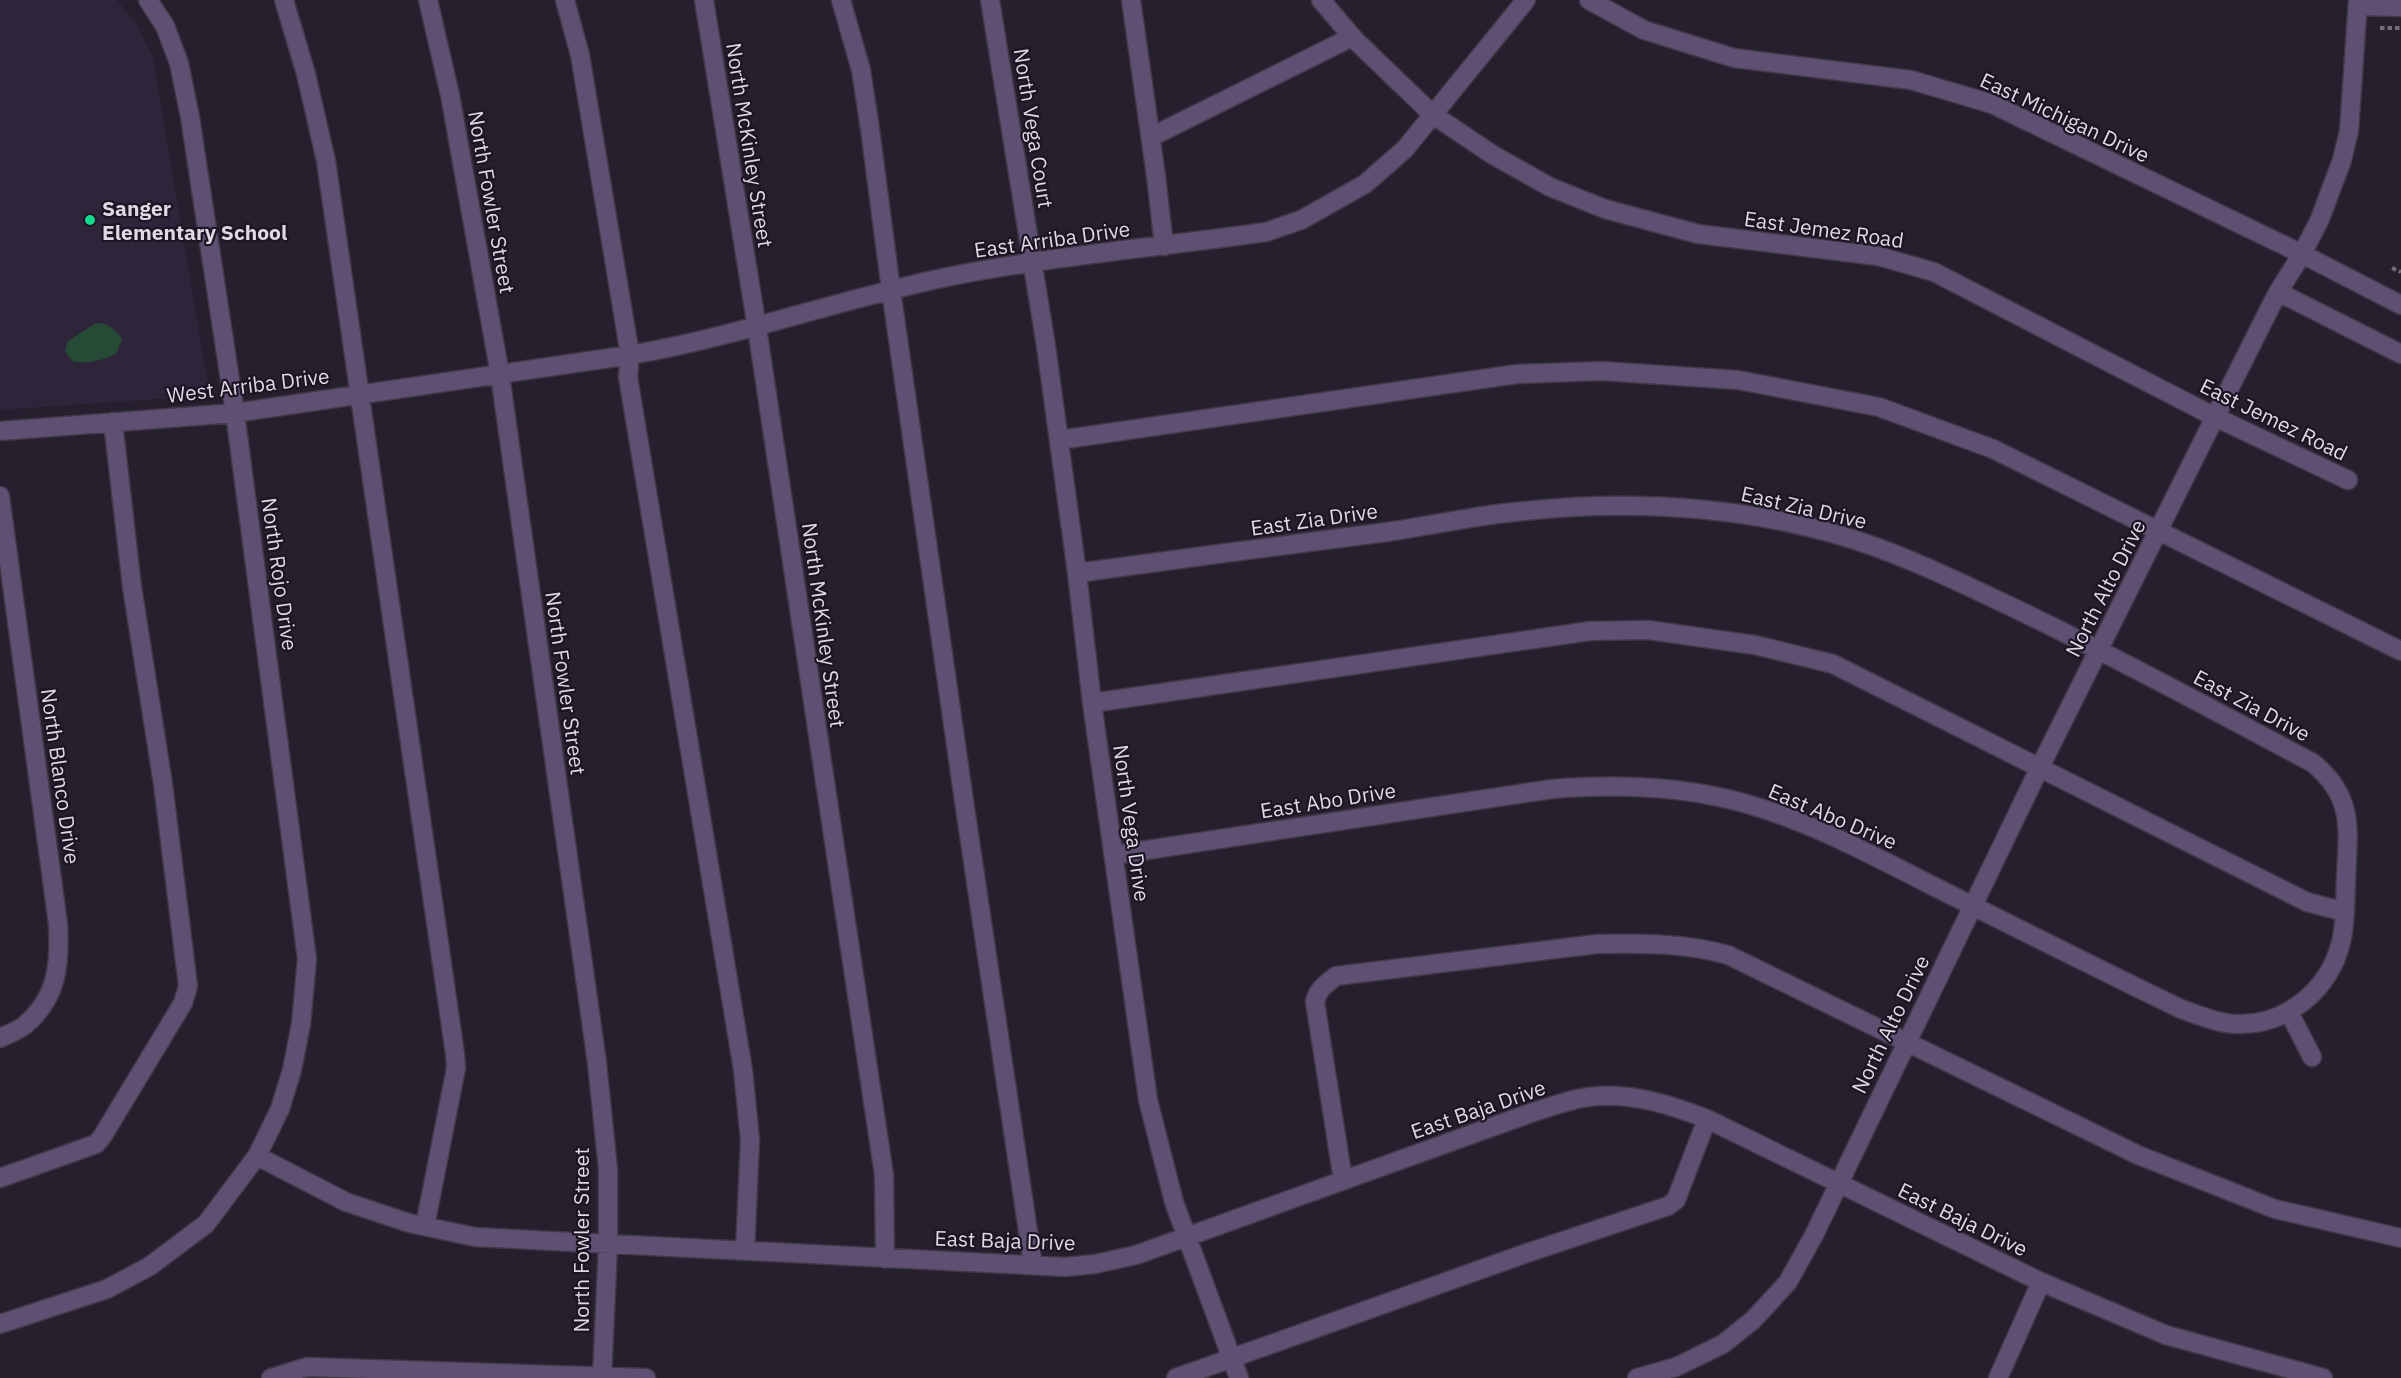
<svg xmlns="http://www.w3.org/2000/svg" width="2401" height="1378" font-family="'IBM Plex Sans',sans-serif">
<rect width="100%" height="100%" fill="#261f2e"/>
<path fill="#2f253b" d="M 0,0 L 117,0 L 137,25 L 153,58 L 208,383 L 201,396 L 0,410 Z"/>
<path fill="#254a36" d="M 96,323 C 107,323 116,329 122,339 L 116,354 C 102,360 87,365 72,361 L 65,351 L 68,341 Z"/>
<g fill="none" stroke-linecap="round" stroke-linejoin="round">
<defs>
<path id="minor" d="M 284,0 L 306,74 L 326,161 L 455,1054 L 456,1068 L 425,1226
M 428,0 L 450,95 L 500,375 L 597,1063 L 608,1169 L 608,1244 L 602,1378
M 565,0 L 580,55 L 630,355 L 628,377 L 743,1070 L 750,1140 L 745,1251
M 704,0 L 757,328 L 884,1175 L 885,1259
M 841,0 L 861,70 L 870,129 L 891,290 L 964,801 L 1033,1265
M 990,0 L 1046,346 L 1077,573 L 1092,703 L 1148,1100 L 1174,1202 L 1239,1378
M 1131,0 L 1156,176 L 1164,246
M 1321,0 L 1355,40 L 1432,114 L 1493,155 L 1550,187 L 1605,209 L 1698,234 L 1878,256 L 1934,272 L 2215,417 L 2348,480
M 1589,0 L 1644,30 L 1734,58 L 1911,80 L 1992,104 L 2302,254 L 2401,305
M 2358,6 L 2401,7
M 1151,137 L 1352,37
M 2278,292 L 2401,354
M 0,431 L 235,413 L 630,355 C 737,337 840,299 947,277 C 1052,256 1160,247 1266,232 L 1301,220 L 1365,184 L 1405,149 L 1526,0
M 1059,440 L 1517,374 L 1602,371 L 1738,380 L 1879,407 L 1993,449 L 2401,651
M 0,496 L 58,924 C 60,964 58,997 25,1025 C 18,1031 8,1034 0,1038
M 1077,573 C 1180,559 1284,545 1387,532 C 1430,526 1472,516 1515,512 C 1621,500 1729,505 1832,533 C 1897,551 1957,581 2018,610 C 2118,658 2215,711 2313,763 C 2355,798 2348,829 2346,879 C 2345,900 2346,922 2341,942 C 2330,989 2287,1025 2238,1024 C 2219,1024 2199,1015 2181,1009 C 2098,969 2015,927 1933,886 C 1864,851 1795,813 1719,797 C 1663,785 1608,785 1552,789 L 1114,855
M 1092,703 L 1590,631 L 1648,630 L 1755,645 L 1833,664 L 2307,902 L 2345,912
M 2289,1012 L 2312,1057
M 257,1156 L 346,1202 L 409,1223 L 475,1237 L 1065,1267 L 1095,1264 L 1136,1255 L 1528,1114 C 1544,1109 1560,1103 1577,1099 C 1621,1089 1666,1103 1707,1119 L 2041,1282 L 2166,1335 L 2323,1378
M 0,1178 L 96,1144 L 102,1137 L 183,1003 L 188,986 L 163,784 L 132,587 L 113,422
M 1343,1180 L 1315,1002 C 1317,990 1326,984 1336,976 L 1597,944 C 1640,943 1686,943 1728,955 L 2138,1155 L 2275,1209 L 2401,1238
M 0,1324 L 107,1289 L 150,1266 L 206,1224 L 257,1156 L 280,1109 L 292,1070 L 301,1024 L 307,959 L 235,413 L 190,117 L 179,63 L 165,26 L 148,0
M 271,1378 L 307,1367 L 646,1378
M 1176,1378 L 1527,1253 L 1668,1206 L 1676,1200 L 1707,1119
M 1637,1378 L 1676,1367 L 1723,1344 L 1753,1320 L 1788,1282 L 1814,1235 L 2040,767 L 2215,417 L 2278,292 L 2302,254 L 2320,219 L 2342,160 L 2349,131 L 2358,0
M 1998,1378 L 2041,1282"/>
</defs>
<use href="#minor" stroke="#403947" stroke-width="21"/>
<path stroke="#726b79" stroke-width="4" stroke-dasharray="4.5 3" stroke-linecap="butt" d="M 2380,28 L 2401,28
M 2392,268 L 2401,272"/>
<use href="#minor" stroke="#5f4f73" stroke-width="18"/>
</g>
<circle fill="#12d98a" stroke="#1c1524" stroke-width="2" cx="90" cy="220" r="6"/>
<g text-anchor="middle" dominant-baseline="central" stroke-width="4.5" stroke-linejoin="round" paint-order="stroke">
<g font-size="21" fill="#ded9e4" stroke="#1c1524">
<text transform="translate(2065 117) rotate(25)">East Michigan Drive</text>
<text transform="translate(1034 128) rotate(81)">North Vega Court</text>
<text transform="translate(750 145) rotate(81)">North McKinley Street</text>
<text transform="translate(492 202) rotate(80)">North Fowler Street</text>
<text transform="translate(1824 229) rotate(8)">East Jemez Road</text>
<text transform="translate(1052 239) rotate(-8)">East Arriba Drive</text>
<text transform="translate(248 385) rotate(-7)">West Arriba Drive</text>
<text transform="translate(2274 419) rotate(26)">East Jemez Road</text>
<text transform="translate(1804 507) rotate(13)">East Zia Drive</text>
<text transform="translate(1314 519) rotate(-8)">East Zia Drive</text>
<text transform="translate(280 574) rotate(82)">North Rojo Drive</text>
<text transform="translate(2105 588) rotate(-63)">North Alto Drive</text>
<text transform="translate(824 625) rotate(82)">North McKinley Street</text>
<text transform="translate(566 683) rotate(82)">North Fowler Street</text>
<text transform="translate(2252 705) rotate(28)">East Zia Drive</text>
<text transform="translate(61 776) rotate(82)">North Blanco Drive</text>
<text transform="translate(1328 800) rotate(-9)">East Abo Drive</text>
<text transform="translate(1833 816) rotate(23)">East Abo Drive</text>
<text transform="translate(1132 823) rotate(82)">North Vega Drive</text>
<text transform="translate(1890 1024) rotate(-64)">North Alto Drive</text>
<text transform="translate(1478 1109) rotate(-19)">East Baja Drive</text>
<text transform="translate(1963 1219) rotate(26)">East Baja Drive</text>
<text transform="translate(581 1240) rotate(-90)">North Fowler Street</text>
<text transform="translate(1005 1240) rotate(2)">East Baja Drive</text>
</g>
<g font-size="21" font-weight="bold" fill="#ded9e4" stroke="#1c1524" text-anchor="start">
<text x="102" y="208">Sanger<tspan x="102" dy="24">Elementary School</tspan></text>
</g>
</g>
</svg>
